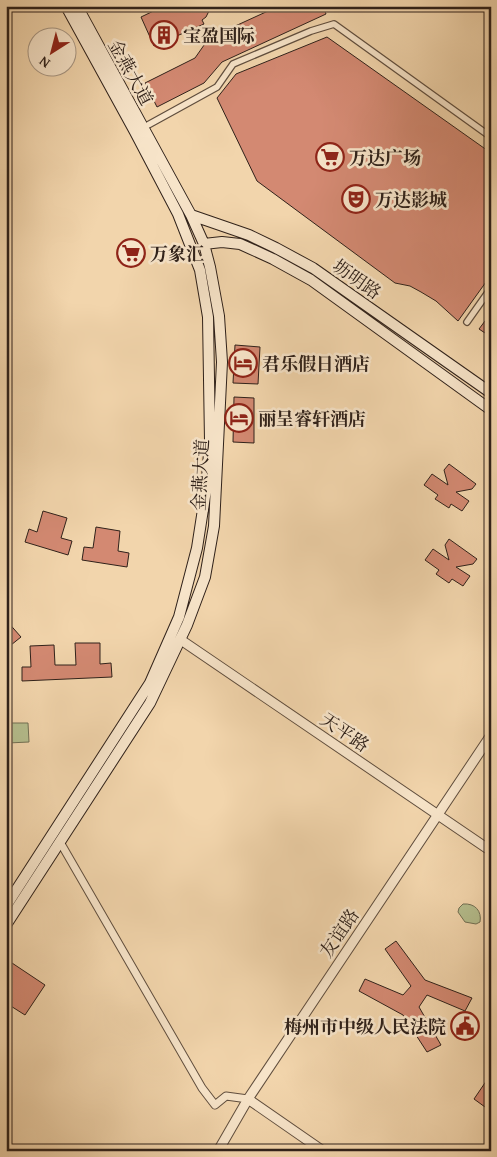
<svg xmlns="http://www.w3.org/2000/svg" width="497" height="1157" font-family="'Gentium Book Plus','Noto Serif SC',serif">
<rect width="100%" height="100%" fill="#f2d5ac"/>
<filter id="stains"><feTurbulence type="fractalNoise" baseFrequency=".004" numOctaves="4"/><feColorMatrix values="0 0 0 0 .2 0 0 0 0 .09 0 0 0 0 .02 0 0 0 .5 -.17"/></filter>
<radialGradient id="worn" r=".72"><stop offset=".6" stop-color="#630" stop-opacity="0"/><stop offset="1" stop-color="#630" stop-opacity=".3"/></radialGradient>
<path fill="#b5be8e" stroke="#727054" d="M 8,723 L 28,723 L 29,742 L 8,743 Z
M 463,904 C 475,903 482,911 480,922 L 476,924 L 465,922 L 458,912 L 459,908 Z"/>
<path fill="#d38972" stroke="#2f211a" d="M 164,6 L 209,6 L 209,11 L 206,17 L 202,20 L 204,24 L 154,46 L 141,17 Z
M 279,6 L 323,6 L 326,14 L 222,62 L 204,83 L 157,107 L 145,83 L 195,58 L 209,38 Z
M 327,37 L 491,153 L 491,275 L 458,321 L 436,301 L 421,292 L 410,286 L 395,283 L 257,181 L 217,98 L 236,74 Z
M 491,313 L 491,337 L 479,329 Z
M 235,345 L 260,347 L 258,384 L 233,383 Z
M 234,397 L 254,398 L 254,443 L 233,442 Z
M 449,464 L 476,484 L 472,489 L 456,492 L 469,501 L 462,511 L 451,504 L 449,508 L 435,499 L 438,495 L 424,485 L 432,474 L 448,485 L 444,470 Z
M 43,511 L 67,518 L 61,538 L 72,541 L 68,555 L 25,542 L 29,529 L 37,532 Z
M 96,527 L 120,531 L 118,551 L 129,553 L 127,567 L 82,560 L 84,547 L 93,548 Z
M 449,539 L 477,559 L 473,564 L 456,567 L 470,576 L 463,586 L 452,579 L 449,583 L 436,574 L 439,570 L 425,560 L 433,549 L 449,560 L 445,545 Z
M 6,620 L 21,637 L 6,649 Z
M 75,643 L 100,643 L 100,664 L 111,663 L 112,677 L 22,681 L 22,667 L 31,667 L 30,646 L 54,645 L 55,665 L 76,665 Z
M 396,941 L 425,980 L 472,998 L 465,1011 L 427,995 L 419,1007 L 441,1045 L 427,1052 L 403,1015 L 359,991 L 365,979 L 403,995 L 411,986 L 385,949 Z
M 6,959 L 45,985 L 25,1015 L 6,1003 Z
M 491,1074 L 491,1098 L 485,1107 L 474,1099 Z"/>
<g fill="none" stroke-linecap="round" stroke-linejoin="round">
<defs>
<path id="pedestrian" d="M 148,125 L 217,87 L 233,64 L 311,31 L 334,24 L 491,137
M 467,322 L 491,288"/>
<path id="minor" d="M 490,6 L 491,8
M 60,842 L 202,1088 L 215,1105 L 226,1096 L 248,1099"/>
<path id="tertiary" d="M 181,640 L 491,851
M 248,1099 L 323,1151
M 218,1151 L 248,1099 L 491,735"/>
<path id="secondary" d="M 191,215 L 249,235 L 276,248 L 313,268 L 491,393
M 204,244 L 222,242 L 240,244 L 273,259 L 311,280 L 491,410
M 6,906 L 150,683 L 179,617 L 197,548 L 206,490 L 210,441 L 208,317 L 200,270 L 178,214 L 135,132 L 66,6
M 6,925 L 150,703 L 187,625 L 205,577 L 214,526 L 222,362 L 219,316 L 210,267 L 204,244 L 191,215 L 77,6"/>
</defs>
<use href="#pedestrian" stroke="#604e3e" stroke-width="8"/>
<use href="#minor" stroke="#604e3e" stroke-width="9"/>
<use href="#tertiary" stroke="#604e3e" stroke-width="11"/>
<use href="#secondary" stroke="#2f211a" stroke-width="12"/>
<use href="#pedestrian" stroke="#f7e4c9" stroke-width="5.5"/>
<use href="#minor" stroke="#f7e4c9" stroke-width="7"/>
<use href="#tertiary" stroke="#f7e4c9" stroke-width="9"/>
<use href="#secondary" stroke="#f7e4c9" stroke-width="10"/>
</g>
<defs>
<symbol id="building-ring" viewBox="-11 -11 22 22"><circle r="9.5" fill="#f7e4c9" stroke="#8f2418" stroke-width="1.5"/><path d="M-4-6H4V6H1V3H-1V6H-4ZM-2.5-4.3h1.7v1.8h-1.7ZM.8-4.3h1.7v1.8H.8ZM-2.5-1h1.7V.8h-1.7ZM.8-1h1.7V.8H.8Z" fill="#8f2418"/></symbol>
<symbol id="supermarket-ring" viewBox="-11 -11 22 22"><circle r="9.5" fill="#f7e4c9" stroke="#8f2418" stroke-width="1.5"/><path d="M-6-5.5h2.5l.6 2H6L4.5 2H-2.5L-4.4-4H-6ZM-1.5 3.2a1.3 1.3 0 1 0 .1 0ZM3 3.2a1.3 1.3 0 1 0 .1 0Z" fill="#8f2418"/></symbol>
<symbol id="theatre-ring" viewBox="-11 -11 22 22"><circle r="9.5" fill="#f7e4c9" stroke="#8f2418" stroke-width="1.5"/><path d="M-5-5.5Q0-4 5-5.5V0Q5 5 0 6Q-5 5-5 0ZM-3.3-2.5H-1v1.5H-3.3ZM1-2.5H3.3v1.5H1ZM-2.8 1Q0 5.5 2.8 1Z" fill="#8f2418"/></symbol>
<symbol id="hotel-ring" viewBox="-11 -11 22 22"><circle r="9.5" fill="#f7e4c9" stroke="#8f2418" stroke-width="1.5"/><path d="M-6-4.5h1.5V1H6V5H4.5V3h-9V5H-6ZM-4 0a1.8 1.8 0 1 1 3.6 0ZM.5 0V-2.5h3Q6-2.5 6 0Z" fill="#8f2418"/></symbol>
<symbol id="civic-ring" viewBox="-11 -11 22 22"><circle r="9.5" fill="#f7e4c9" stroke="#8f2418" stroke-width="1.5"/><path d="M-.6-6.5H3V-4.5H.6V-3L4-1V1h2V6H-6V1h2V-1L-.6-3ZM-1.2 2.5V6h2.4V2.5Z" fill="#8f2418"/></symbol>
</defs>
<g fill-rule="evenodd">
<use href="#building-ring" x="148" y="19" width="32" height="32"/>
<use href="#supermarket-ring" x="314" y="141" width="32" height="32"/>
<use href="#theatre-ring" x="340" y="183" width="32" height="32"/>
<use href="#supermarket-ring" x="115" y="237" width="32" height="32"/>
<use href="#hotel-ring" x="227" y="347" width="32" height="32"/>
<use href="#hotel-ring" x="223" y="402" width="32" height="32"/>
<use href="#civic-ring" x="449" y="1010" width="32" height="32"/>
</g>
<g text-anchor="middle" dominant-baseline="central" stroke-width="5" stroke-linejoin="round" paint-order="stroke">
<g font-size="18" font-weight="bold" fill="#2f211a" stroke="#f7e4c9" text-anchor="start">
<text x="183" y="35">宝盈国际</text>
<text x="349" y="157">万达广场</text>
<text x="375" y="199">万达影城</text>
<text x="150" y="253">万象汇</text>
<text x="262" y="363">君乐假日酒店</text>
<text x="258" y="418">丽呈睿轩酒店</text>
<text x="446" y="1026" text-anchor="end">梅州市中级人民法院</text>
</g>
<g font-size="18" fill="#2f211a" stroke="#f7e4c9">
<text transform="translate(131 72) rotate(61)">金燕大道</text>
<text transform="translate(357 279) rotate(35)">坜明路</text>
<text transform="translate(200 475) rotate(-87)">金燕大道</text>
<text transform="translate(345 732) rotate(34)">天平路</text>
<text transform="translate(339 933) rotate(-56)">友谊路</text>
</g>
</g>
<rect width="497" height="1157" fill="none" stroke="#f2d5ac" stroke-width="25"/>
<rect x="8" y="8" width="482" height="1142" fill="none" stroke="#2f211a" stroke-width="2.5"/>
<rect x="12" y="12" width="472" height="1132" fill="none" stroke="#2f211a"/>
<g transform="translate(52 52) rotate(216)"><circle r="24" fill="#f7e4c9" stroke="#a79683"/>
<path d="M0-4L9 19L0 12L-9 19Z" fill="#8f2418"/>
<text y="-8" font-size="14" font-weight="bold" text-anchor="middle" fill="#2f211a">N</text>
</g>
<rect width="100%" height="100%" filter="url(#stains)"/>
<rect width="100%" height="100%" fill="url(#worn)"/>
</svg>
